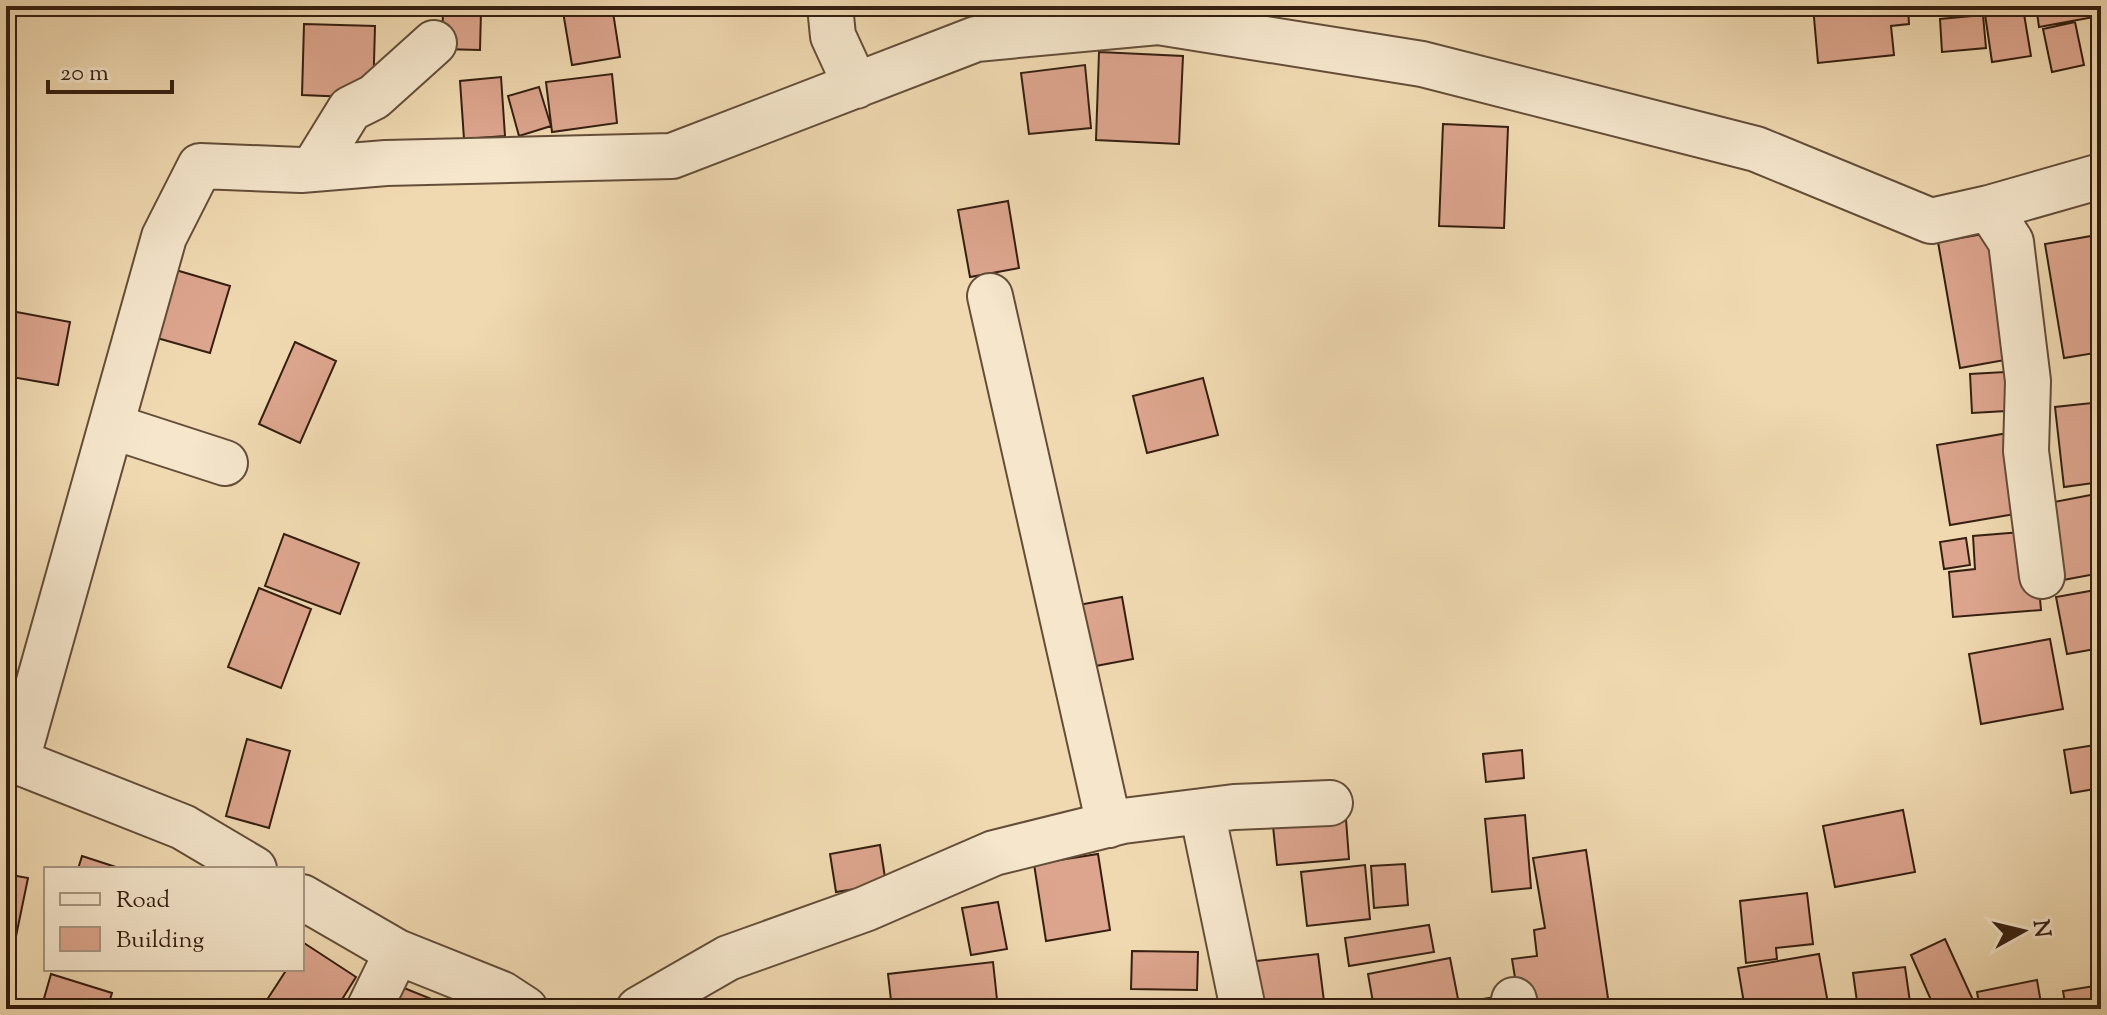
<svg xmlns="http://www.w3.org/2000/svg" width="2107" height="1015" font-family="'Sorts Mill Goudy',serif">
<rect width="100%" height="100%" fill="#f0d9b1"/>
<filter id="stains"><feTurbulence type="fractalNoise" baseFrequency=".0025" numOctaves="4"/><feColorMatrix values="0 0 0 0 .2 0 0 0 0 .09 0 0 0 0 .02 0 0 0 .5 -.17"/></filter>
<radialGradient id="worn" r=".72"><stop offset=".6" stop-color="#630" stop-opacity="0"/><stop offset="1" stop-color="#630" stop-opacity=".3"/></radialGradient>
<path fill="#dda58e" stroke="#351f11" stroke-width="2" d="M 562,6 L 612,6 L 620,57 L 572,65 Z
M 1813,6 L 1908,6 L 1909,24 L 1891,26 L 1894,55 L 1818,63 Z
M 1927,6 L 2009,6 L 1928,15 Z
M 2036,6 L 2092,6 L 2094,17 L 2039,27 Z
M 2023,8 L 2031,56 L 1992,62 L 1985,14 Z
M 443,10 L 481,11 L 480,50 L 442,49 Z
M 1983,15 L 1986,48 L 1942,52 L 1940,19 Z
M 2075,22 L 2084,65 L 2052,72 L 2043,29 Z
M 304,24 L 375,26 L 373,98 L 302,95 Z
M 1099,52 L 1183,56 L 1179,144 L 1096,140 Z
M 1085,65 L 1091,128 L 1029,134 L 1021,73 Z
M 612,74 L 617,123 L 552,132 L 546,82 Z
M 501,77 L 505,136 L 464,139 L 460,81 Z
M 539,87 L 551,126 L 519,136 L 508,96 Z
M 1443,124 L 1508,127 L 1504,228 L 1439,226 Z
M 1008,201 L 1019,268 L 970,277 L 958,210 Z
M 1994,232 L 2016,358 L 1960,368 L 1938,242 Z
M 2097,235 L 2101,256 L 2101,352 L 2064,358 L 2045,244 Z
M 169,268 L 230,286 L 210,353 L 150,336 Z
M 6,310 L 70,322 L 58,385 L 6,376 Z
M 295,342 L 336,361 L 300,443 L 259,424 Z
M 2005,372 L 2006,411 L 1972,413 L 1970,374 Z
M 1203,378 L 1218,435 L 1147,453 L 1133,396 Z
M 2101,402 L 2101,482 L 2064,487 L 2055,407 Z
M 2014,432 L 2027,512 L 1950,525 L 1937,445 Z
M 2101,493 L 2101,573 L 2063,580 L 2049,503 Z
M 2034,531 L 2041,610 L 1953,617 L 1949,572 L 1975,569 L 1973,536 Z
M 284,534 L 359,563 L 340,614 L 265,586 Z
M 1966,538 L 1970,565 L 1944,569 L 1940,542 Z
M 259,588 L 311,609 L 281,688 L 228,667 Z
M 2101,589 L 2101,648 L 2067,654 L 2056,597 Z
M 1122,597 L 1133,659 L 1085,668 L 1073,606 Z
M 2050,639 L 2063,709 L 1981,724 L 1969,654 Z
M 247,739 L 290,751 L 269,828 L 226,816 Z
M 2101,744 L 2101,788 L 2071,793 L 2064,750 Z
M 1522,750 L 1524,778 L 1486,782 L 1483,754 Z
M 1903,810 L 1915,872 L 1835,887 L 1823,826 Z
M 1525,815 L 1531,888 L 1492,892 L 1485,819 Z
M 1346,819 L 1349,859 L 1277,865 L 1273,826 Z
M 880,845 L 886,884 L 836,892 L 830,854 Z
M 1586,850 L 1609,1005 L 1587,1009 L 1520,1009 L 1512,959 L 1537,956 L 1534,930 L 1545,928 L 1533,858 Z
M 1098,854 L 1110,930 L 1046,941 L 1034,864 Z
M 82,856 L 122,869 L 78,869 Z
M 1405,864 L 1408,905 L 1374,908 L 1371,866 Z
M 1365,865 L 1370,919 L 1307,926 L 1301,872 Z
M 6,874 L 28,878 L 14,946 L 6,945 Z
M 1807,893 L 1813,944 L 1776,948 L 1777,959 L 1746,963 L 1740,901 Z
M 998,902 L 1007,949 L 971,955 L 962,908 Z
M 1429,925 L 1434,952 L 1349,966 L 1345,938 Z
M 1945,939 L 1973,1000 L 1953,1009 L 1935,1009 L 1911,955 Z
M 304,943 L 356,977 L 336,1009 L 261,1009 L 287,969 L 302,969 L 302,946 Z
M 1132,951 L 1198,952 L 1197,990 L 1131,989 Z
M 1318,954 L 1325,1009 L 1253,1009 L 1248,962 Z
M 1819,954 L 1829,1009 L 1745,1009 L 1738,968 Z
M 1450,958 L 1460,1009 L 1370,1009 L 1374,1008 L 1368,974 Z
M 993,962 L 998,1009 L 892,1009 L 888,974 Z
M 1905,967 L 1911,1009 L 1858,1009 L 1853,973 Z
M 51,974 L 112,993 L 107,1009 L 41,1009 Z
M 2037,980 L 2042,1009 L 1980,1009 L 1977,992 Z
M 394,984 L 439,1002 L 437,1009 L 384,1009 Z
M 2101,985 L 2101,1009 L 2066,1009 L 2063,991 Z
M 1508,995 L 1511,1009 L 1465,1009 L 1464,1002 Z
M 1852,1000 L 1854,1009 L 1833,1009 L 1832,1004 Z"/>
<g fill="none" stroke-linecap="round" stroke-linejoin="round">
<defs>
<path id="street" d="M 830,6 L 833,36 L 856,86
M 313,169 L 350,109 L 374,97 L 434,43
M 990,296 L 1109,825
M 111,426 L 225,463
M 2042,576 L 2026,451 L 2028,381 L 2011,242 L 1989,208 L 2101,176
M 6,757 L 183,827 L 254,869
M 17,760 L 164,237 L 200,166 L 301,170 L 386,163 L 672,156 L 976,39 L 1158,22 L 1422,64 L 1756,149 L 1931,221 L 1989,208
M 1202,811 L 1243,1009
M 302,897 L 397,952 L 502,994 L 525,1009
M 1514,1000 L 1516,1009
M 369,1009 L 397,952
M 639,1009 L 728,958 L 865,909 L 994,853 L 1123,821 L 1234,807 L 1330,803"/>
</defs>
<use href="#street" stroke="#644e39" stroke-width="48"/>
<use href="#street" stroke="#f5e6cc" stroke-width="44"/>
</g>
<rect width="2107" height="1015" fill="none" stroke="#f0d9b1" stroke-width="32"/>
<rect x="8" y="8" width="2091" height="999" fill="none" stroke="#351f11" stroke-width="4"/>
<rect x="16" y="16" width="2075" height="983" fill="none" stroke="#351f11" stroke-width="2"/>
<rect x="44" y="867" width="260" height="104" fill="#f5e6cc" stroke="#a89681" stroke-width="2"/>
<rect x="60" y="893" width="40" height="12" fill="#f5e6cc" stroke="#a89681" stroke-width="2"/>
<text x="116" y="907" font-size="24" fill="#351f11">Road</text>
<rect x="60" y="927" width="40" height="24" fill="#dda58e" stroke="#a89681" stroke-width="2"/>
<text x="116" y="947" font-size="24" fill="#351f11">Building</text>
<g transform="translate(2023 931) rotate(82)" stroke="#f5e6cc" stroke-width="6" paint-order="stroke">
<path d="M0-6L14 30L0 20L-14 30Z" fill="#351f11"/>
<text y="-12" font-size="22" font-weight="bold" text-anchor="middle" fill="#351f11">N</text>
</g>
<path d="M48 80v12h124v-12" fill="none" stroke="#351f11" stroke-width="4"/>
<text x="60" y="80" font-size="24" fill="#351f11" stroke="#f5e6cc" stroke-width="6" paint-order="stroke">20 m</text>
<rect width="100%" height="100%" filter="url(#stains)"/>
<rect width="100%" height="100%" fill="url(#worn)"/>
</svg>
